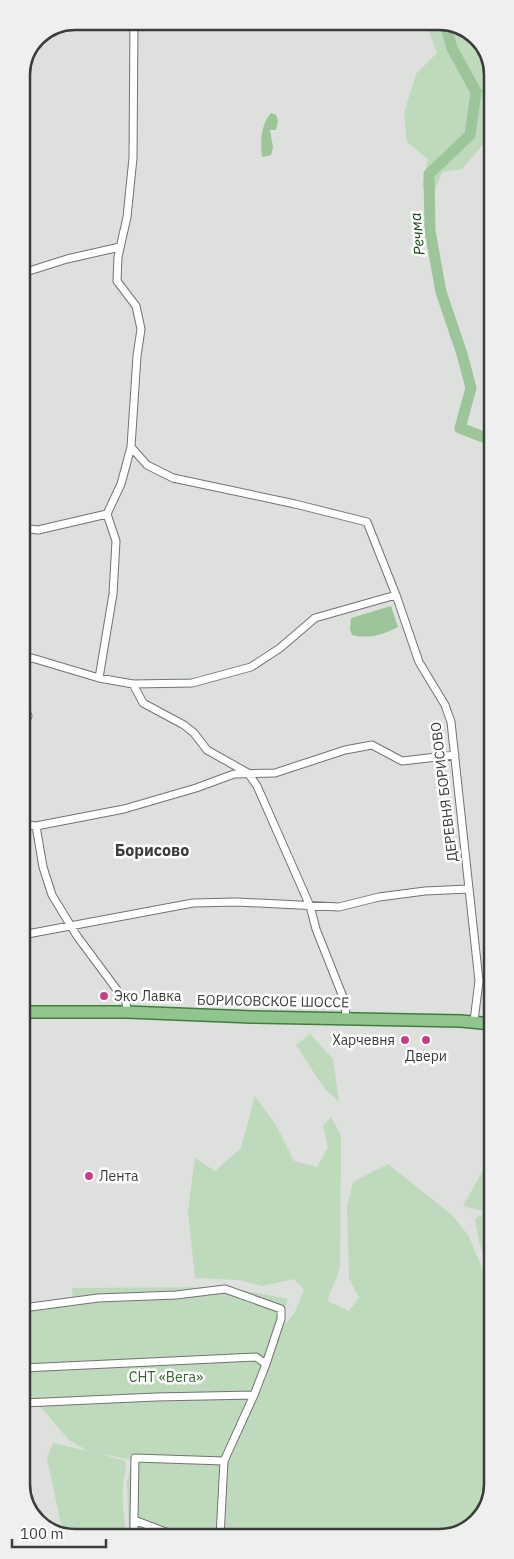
<svg xmlns="http://www.w3.org/2000/svg" width="514" height="1559" font-family="'IBM Plex Sans',sans-serif">
<rect width="100%" height="100%" fill="#dde0dd"/>
<path fill="#bed9bc" d="M 425,21 L 442,21 L 474,35 L 491,62 L 491,90 L 486,96 L 487,140 L 462,169 L 442,172 L 429,205 L 422,186 L 428,159 L 407,142 L 404,113 L 416,74 L 437,53 Z
M 310,1034 L 333,1059 L 339,1102 L 324,1088 L 296,1045 Z
M 255,1096 L 276,1125 L 294,1161 L 317,1167 L 328,1148 L 323,1126 L 331,1117 L 341,1135 L 340,1268 L 327,1301 L 349,1311 L 359,1297 L 349,1279 L 347,1206 L 353,1182 L 388,1164 L 452,1215 L 468,1235 L 493,1294 L 493,1484 L 481,1517 L 452,1536 L 225,1537 L 227,1465 L 264,1382 L 279,1332 L 294,1314 L 304,1290 L 294,1279 L 262,1286 L 239,1280 L 195,1278 L 188,1212 L 195,1158 L 215,1171 L 241,1148 Z
M 492,1165 L 492,1277 L 479,1242 L 475,1219 L 487,1212 L 463,1206 L 483,1170 Z
M 227,1287 L 288,1299 L 269,1362 L 226,1465 L 224,1537 L 129,1537 L 127,1483 L 132,1460 L 97,1453 L 125,1461 L 126,1466 L 123,1483 L 123,1507 L 126,1537 L 72,1538 L 63,1534 L 47,1458 L 53,1443 L 88,1451 L 69,1440 L 39,1405 L 23,1407 L 23,1304 L 73,1300 L 72,1288 Z"/>
<path fill="#9dc59a" d="M 271,113 L 276,115 L 278,121 L 276,130 L 270,130 L 273,147 L 271,155 L 262,157 C 260,142 261,124 271,113 Z
M 391,606 L 398,627 C 383,635 369,639 352,635 L 350,629 L 351,618 Z"/>
<g fill="none" stroke-linecap="round" stroke-linejoin="round">
<path stroke="#9dc59a" stroke-width="2" d="M 476,92 L 491,90"/>
<path stroke="#9dc59a" stroke-width="11" d="M 445,23 L 452,48 L 476,92 L 470,135 L 429,174 L 430,231 L 441,292 L 462,354 L 471,388 L 460,428 L 491,440"/>
<defs>
<path id="minor" d="M 134,21 L 133,158 L 127,217 L 118,257 L 117,281 L 136,306 L 141,329 L 137,356 L 131,447 L 147,465 L 173,478 L 295,504 L 367,522 L 396,595 L 419,662 L 445,705 L 451,722 L 479,981 L 474,1021
M 22,270 L 29,271 L 67,259 L 120,247
M 490,278 L 491,282
M 22,528 L 38,530 L 107,514 L 121,484 L 131,447
M 22,661 L 32,658 L 99,678 L 133,684 L 192,683 L 251,667 L 280,648 L 315,618 L 396,595
M 99,678 L 113,594 L 116,541 L 107,514
M 133,684 L 143,703 L 184,725 L 194,733 L 207,750 L 248,773 L 257,786 L 310,906 L 316,929 L 345,1002 L 346,1018
M 22,699 L 28,716 L 22,727
M 22,824 L 36,826 L 124,809 L 196,788 L 234,774 L 275,773 L 345,750 L 372,745 L 402,761 L 455,755
M 36,826 L 43,867 L 52,895 L 77,936 L 126,1002 L 127,1012
M 22,935 L 193,903 L 237,902 L 339,907 L 379,897 L 425,891 L 468,889
M 23,1308 L 98,1298 L 176,1295 L 225,1289 L 281,1309 L 281,1319 L 266,1364
M 23,1368 L 256,1357 L 266,1364 L 254,1395 L 156,1397 L 23,1403
M 134,1520 L 134,1537
M 179,1537 L 134,1520 L 135,1458 L 224,1461
M 220,1537 L 224,1461 L 254,1395"/>
<path id="primary" d="M 22,1012 L 127,1012 L 252,1017 L 461,1021 L 492,1024"/>
</defs>
<use href="#minor" stroke="#717471" stroke-width="9"/>
<use href="#primary" stroke="#427d40" stroke-width="14"/>
<use href="#minor" stroke="#fff" stroke-width="7"/>
<use href="#primary" stroke="#90c68e" stroke-width="11"/>
</g>
<g fill="#c54083" stroke="#fff" stroke-width="2">
<circle cx="104" cy="996" r="5"/>
<circle cx="405" cy="1040" r="5"/>
<circle cx="426" cy="1040" r="5"/>
<circle cx="89" cy="1176" r="5"/>
</g>
<g text-anchor="middle" dominant-baseline="central" stroke-width="5" stroke-linejoin="round" paint-order="stroke">
<g font-size="14" fill="#3b3c3b" stroke="#fff">
<text transform="translate(444 792) rotate(-97)">ДЕРЕВНЯ БОРИСОВО</text>
<text transform="translate(273 1001) rotate(1)">БОРИСОВСКОЕ ШОССЕ</text>
</g>
<g font-size="14" fill="#3b3c3b" stroke="#fff" text-anchor="start">
<text x="114" y="996">Эко Лавка</text>
<text x="395" y="1040" text-anchor="end">Харчевня</text>
<text x="426" y="1056" text-anchor="middle">Двери</text>
<text x="99" y="1176">Лента</text>
</g>
<g font-size="14" fill="#31662f" stroke="#fff">
<text x="166" y="1377">СНТ «Вега»</text>
</g>
<g font-size="15" font-style="italic" fill="#124811" stroke="#fff">
<text transform="translate(417 234) rotate(-96)">Речма</text>
</g>
<g font-size="16" font-weight="bold" fill="#3b3c3b" stroke="#fff">
<text x="152" y="850">Борисово</text>
</g>
</g>
<path d="M0 0H514V1559H0ZM75 30H439A45 45 0 0 1 484 75V1484A45 45 0 0 1 439 1529H75A45 45 0 0 1 30 1484V75A45 45 0 0 1 75 30Z" fill="#efefef" fill-rule="evenodd"/>
<path fill="none" stroke="#3b3c3b" stroke-width="2.5" d="M75 30H439A45 45 0 0 1 484 75V1484A45 45 0 0 1 439 1529H75A45 45 0 0 1 30 1484V75A45 45 0 0 1 75 30Z"/>
<path d="M12 1539v8h94v-8" fill="none" stroke="#3b3c3b" stroke-width="2.5"/>
<text x="20" y="1539" font-size="15" fill="#3b3c3b" stroke="#ffffff" stroke-width="4" paint-order="stroke">100 m</text>
</svg>
